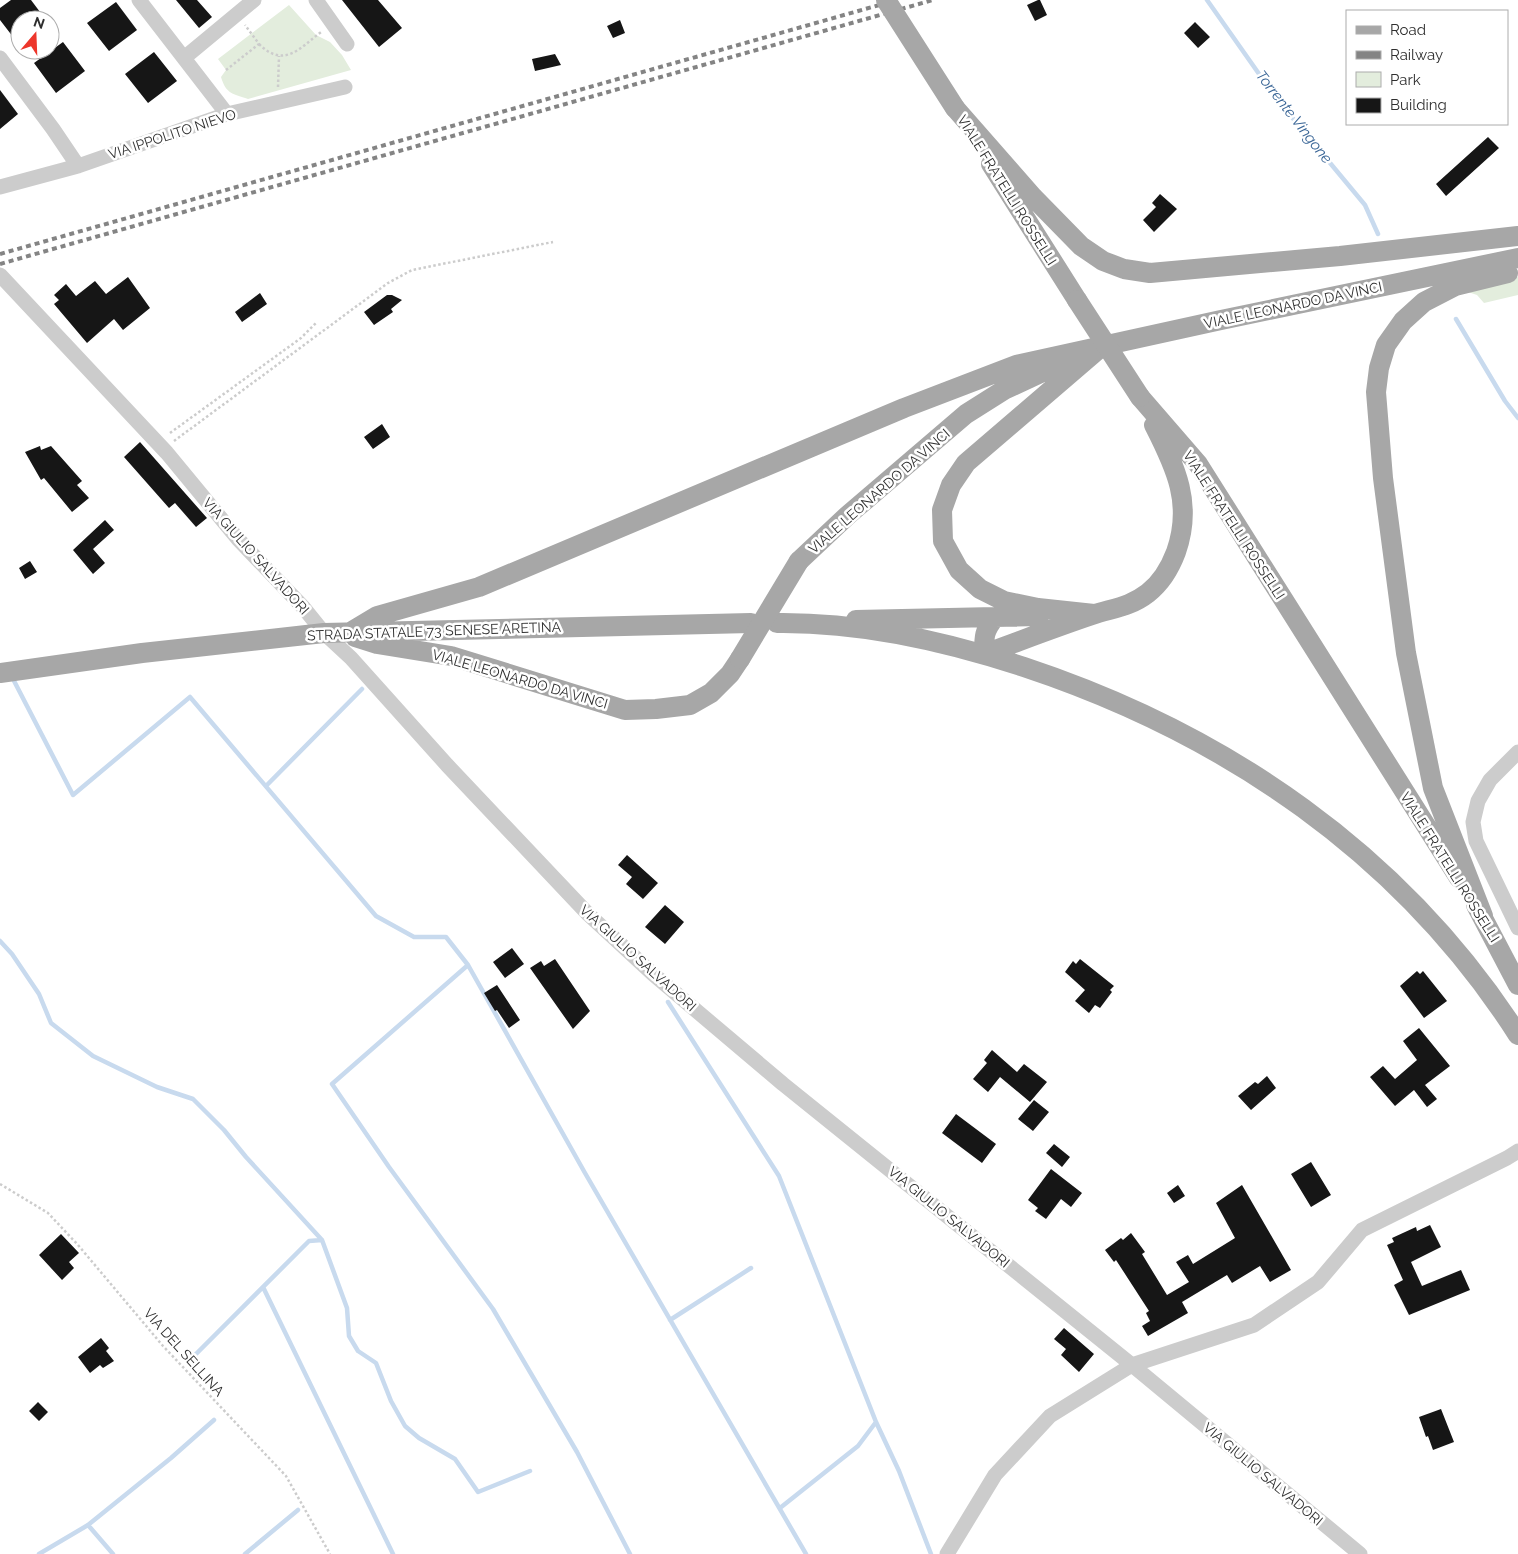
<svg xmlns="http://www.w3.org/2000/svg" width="1518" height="1554" font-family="Raleway,sans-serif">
<rect width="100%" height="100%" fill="#fff"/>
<path fill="#e3eddd" d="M 289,5 L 316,35 L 330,42 L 342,55 L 351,70 L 248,99 C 233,94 226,94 221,77 L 226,70 L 218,59 Z
M 1518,277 L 1518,295 L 1484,303 L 1477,295 L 1465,291 Z"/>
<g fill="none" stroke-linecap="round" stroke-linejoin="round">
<path stroke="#c8daee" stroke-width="4.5" d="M 1207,0 L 1276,98 L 1365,205 L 1378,234
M 1456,319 L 1505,401 L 1518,418
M 12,677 L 73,795 L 190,697 L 376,916 L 414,937 L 446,937 L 468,965 L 585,1173 L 806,1554
M 266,786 L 362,689
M 0,941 L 12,954 L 39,994 L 51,1023 L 93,1056 L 157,1087 L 193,1099 L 224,1130 L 246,1157 L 322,1240 L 347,1308 L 349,1336 L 358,1351 L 376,1363 L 391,1401 L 405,1426 L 419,1438 L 455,1459 L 478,1492 L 530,1471
M 468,965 L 332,1084 L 389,1167 L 493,1309 L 577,1452 L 630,1554
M 668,1002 L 779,1176 L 876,1422 L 899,1471 L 931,1554
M 263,1287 L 393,1554
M 670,1320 L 751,1268
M 190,1360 L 309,1241 L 322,1240
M 780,1508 L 858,1446 L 876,1422
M 88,1525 L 113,1554
M 39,1554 L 88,1525 L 171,1458 L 214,1420
M 245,1554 L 298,1510"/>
</g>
<path fill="#161616" d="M 11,0 L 31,0 L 46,20 L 20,20 L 20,46 L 0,20 L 0,8 Z
M 176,0 L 197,0 L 212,17 L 199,28 Z
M 342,0 L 378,0 L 402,28 L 379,47 Z
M 1038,0 L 1040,0 L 1047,15 L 1035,21 L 1027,5 Z
M 116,2 L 137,30 L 109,51 L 87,23 Z
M 620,20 L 625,33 L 613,38 L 607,26 Z
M 1195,22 L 1210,37 L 1198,48 L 1184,33 Z
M 63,42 L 85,71 L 56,93 L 34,63 Z
M 154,52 L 177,81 L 148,103 L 125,74 Z
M 555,54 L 561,65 L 535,71 L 532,59 Z
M 0,90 L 18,114 L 0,129 Z
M 1488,137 L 1499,148 L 1446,196 L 1436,184 Z
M 1160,194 L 1177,209 L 1154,232 L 1143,220 L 1156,207 L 1152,203 Z
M 128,277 L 150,308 L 123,330 L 114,319 L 87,343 L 54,304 L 59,300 L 54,295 L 66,284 L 76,296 L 95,281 L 106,294 Z
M 260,293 L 267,304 L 242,322 L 235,312 Z
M 387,295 L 392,295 L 402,300 L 391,309 L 393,312 L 374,325 L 364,312 Z
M 382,424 L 390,437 L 373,449 L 364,437 Z
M 140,442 L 207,518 L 196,527 L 175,503 L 169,508 L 124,457 Z
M 40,446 L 41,450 L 51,446 L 82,481 L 77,485 L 89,498 L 72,512 L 44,478 L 41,480 L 25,452 Z
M 105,520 L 114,530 L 93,549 L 105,563 L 93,574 L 73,550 Z
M 30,561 L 37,572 L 25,579 L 19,568 Z
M 627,855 L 658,883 L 643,899 L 626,884 L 632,877 L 618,865 Z
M 665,905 L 684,922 L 665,944 L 645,927 Z
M 512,948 L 524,964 L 505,978 L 493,962 Z
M 555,959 L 590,1011 L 573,1029 L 530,968 L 541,961 L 544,966 Z
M 1080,959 L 1114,986 L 1110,990 L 1112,992 L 1100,1008 L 1095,1005 L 1089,1013 L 1075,1001 L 1085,990 L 1065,972 L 1073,961 L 1076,964 Z
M 1417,971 L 1420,974 L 1423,971 L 1447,1001 L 1424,1018 L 1400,986 Z
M 497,985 L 520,1020 L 509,1028 L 497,1010 L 495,1011 L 484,993 Z
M 1419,1028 L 1450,1066 L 1425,1085 L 1437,1099 L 1427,1107 L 1414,1090 L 1395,1106 L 1370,1077 L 1383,1066 L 1395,1079 L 1417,1060 L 1403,1041 Z
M 992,1050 L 1017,1072 L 1024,1064 L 1047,1082 L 1030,1102 L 1000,1077 L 988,1092 L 973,1079 L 987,1063 L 984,1060 Z
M 1267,1076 L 1276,1088 L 1251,1110 L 1238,1096 L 1255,1082 L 1258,1084 Z
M 1034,1100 L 1049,1112 L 1033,1131 L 1018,1119 Z
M 956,1114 L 996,1144 L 982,1163 L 942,1133 Z
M 1054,1144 L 1070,1157 L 1062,1167 L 1046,1153 Z
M 1311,1162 L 1331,1195 L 1311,1207 L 1291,1174 Z
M 1051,1169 L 1082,1193 L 1071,1207 L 1061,1199 L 1046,1219 L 1035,1211 L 1038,1208 L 1028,1200 Z
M 1178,1185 L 1185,1196 L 1174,1203 L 1167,1193 Z
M 1242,1185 L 1291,1270 L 1270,1282 L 1260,1266 L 1232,1283 L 1227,1275 L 1182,1302 L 1188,1313 L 1148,1336 L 1142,1326 L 1150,1321 L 1146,1313 L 1149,1311 L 1116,1260 L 1114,1262 L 1105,1250 L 1121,1238 L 1123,1240 L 1131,1233 L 1145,1252 L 1142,1254 L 1167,1295 L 1189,1282 L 1176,1262 L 1188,1255 L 1193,1264 L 1235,1238 L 1216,1203 Z
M 1430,1225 L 1441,1247 L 1411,1262 L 1422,1286 L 1461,1270 L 1470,1290 L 1409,1315 L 1394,1285 L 1403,1280 L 1387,1245 L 1394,1242 L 1392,1238 L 1416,1227 L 1417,1231 Z
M 61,1234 L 79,1253 L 69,1262 L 74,1268 L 62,1280 L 39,1255 Z
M 1064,1328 L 1094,1354 L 1079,1372 L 1061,1355 L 1066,1349 L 1054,1339 Z
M 101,1338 L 109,1348 L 106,1351 L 114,1361 L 103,1368 L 100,1365 L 90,1373 L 78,1357 Z
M 38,1402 L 48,1412 L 39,1421 L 29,1411 Z
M 1441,1409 L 1454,1442 L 1433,1450 L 1428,1436 L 1426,1437 L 1419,1417 Z"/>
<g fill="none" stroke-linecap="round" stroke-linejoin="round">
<path stroke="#ccc" stroke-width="2.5" stroke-dasharray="2.5 2.5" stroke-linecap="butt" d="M 259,44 C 284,69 300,48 321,32
M 226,70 L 259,44 L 245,25
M 278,87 L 279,56
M 170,433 L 301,338 L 317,322
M 174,441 L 388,283 L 412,270 L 553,242
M 0,1184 L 48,1213 L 78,1245 L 163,1346 L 286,1476 L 330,1554"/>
<path stroke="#ccc" stroke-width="15" d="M 139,0 L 227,114
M 316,0 L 347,44
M 0,58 L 53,129 L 78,166
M 184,58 L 254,0
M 0,187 L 78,166 L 227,114 L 345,87
M 0,275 L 167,453 L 238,539 L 303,607 L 324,633 L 351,658 L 447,765 L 588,914 L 653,974 L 783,1084 L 1132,1365 L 1360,1554
M 1518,752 L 1490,780 L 1478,801 L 1473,822 L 1476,841 L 1518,928
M 947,1554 L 995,1475 L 1050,1416 L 1132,1365 L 1254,1325 L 1318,1282 L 1362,1230 L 1507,1158 L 1518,1151"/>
<path stroke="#a7a7a7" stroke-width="20" d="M 955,108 L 1033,197 L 1081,246 L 1103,261 L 1124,269 L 1150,273 L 1340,256 L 1518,236
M 991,164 L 1077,300
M 1140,397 L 1198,464 L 1459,878
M 799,561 L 848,515 L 966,414 L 1004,390 L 1045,371 L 1060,359
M 1094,614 L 1038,608 L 1004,601 L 980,589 L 959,570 L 943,541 L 942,510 L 951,485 L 966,463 L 1100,348
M 856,620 L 1039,616
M 777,623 C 860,622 945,641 1024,667 C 1226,734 1402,854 1518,1035
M 352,631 L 377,616 L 479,587 L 904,408 L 1016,365 L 1221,320 L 1518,258
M 355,637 L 377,644 L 451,656 L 625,710 L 656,709 L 690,705 L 711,693 L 730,674 L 740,659
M 984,654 C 1020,641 1056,627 1092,615 C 1113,608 1130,607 1148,593 C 1162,582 1170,568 1176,552 C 1193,504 1176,468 1154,425
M 984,654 C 984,636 984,631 995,617
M 0,673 L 142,653 L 324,633 L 751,623
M 1476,905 L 1518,985
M 1483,916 L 1433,788 L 1406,653 L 1383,478 L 1376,392 L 1379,368 L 1386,345 L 1403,321 L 1424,302 L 1455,286 L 1508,273"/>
<path stroke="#848484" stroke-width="4" stroke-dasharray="5 4" stroke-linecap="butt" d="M 0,254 L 897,0
M 0,264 L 933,0"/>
<path stroke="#a7a7a7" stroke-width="20" d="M 886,0 L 955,108
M 1077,300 L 1140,397
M 740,659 L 799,561"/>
</g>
<g text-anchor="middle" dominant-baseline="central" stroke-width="5" stroke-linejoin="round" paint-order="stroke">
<g font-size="14" fill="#2f2f2f" stroke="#fff">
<text transform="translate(172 134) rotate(-18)">VIA IPPOLITO NIEVO</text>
<text transform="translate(1007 190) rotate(58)">VIALE FRATELLI ROSSELLI</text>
<text transform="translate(1293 305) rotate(-12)">VIALE LEONARDO DA VINCI</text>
<text transform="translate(879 491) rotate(-41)">VIALE LEONARDO DA VINCI</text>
<text transform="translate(1234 525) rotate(57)">VIALE FRATELLI ROSSELLI</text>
<text transform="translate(256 556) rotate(48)">VIA GIULIO SALVADORI</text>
<text transform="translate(434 631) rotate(-2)">STRADA STATALE 73 SENESE ARETINA</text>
<text transform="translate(520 679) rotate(16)">VIALE LEONARDO DA VINCI</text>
<text transform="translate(1450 867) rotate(58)">VIALE FRATELLI ROSSELLI</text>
<text transform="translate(638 958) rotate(42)">VIA GIULIO SALVADORI</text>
<text transform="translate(949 1217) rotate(39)">VIA GIULIO SALVADORI</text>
<text transform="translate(184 1352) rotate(48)">VIA DEL SELLINA</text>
<text transform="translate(1263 1474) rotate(40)">VIA GIULIO SALVADORI</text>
</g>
<g font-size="15" font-style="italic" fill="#396596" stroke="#fff">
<text transform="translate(1294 117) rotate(52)">Torrente Vingone</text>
</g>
</g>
<rect x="1346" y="10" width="162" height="115" fill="#ffffff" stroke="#acacac"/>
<rect x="1356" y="26" width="25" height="8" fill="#a7a7a7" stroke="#acacac"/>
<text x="1390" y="35" font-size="15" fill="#2f2f2f">Road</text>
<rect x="1356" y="51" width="25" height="8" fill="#848484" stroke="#acacac"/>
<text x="1390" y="60" font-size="15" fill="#2f2f2f">Railway</text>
<rect x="1356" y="72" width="25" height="15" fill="#e3eddd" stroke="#acacac"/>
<text x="1390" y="85" font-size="15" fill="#2f2f2f">Park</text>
<rect x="1356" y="98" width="25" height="15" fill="#161616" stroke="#acacac"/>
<text x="1390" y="110" font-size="15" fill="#2f2f2f">Building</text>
<g transform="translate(35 35) rotate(19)"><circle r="24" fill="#ffffff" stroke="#acacac"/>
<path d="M0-4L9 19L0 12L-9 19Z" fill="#ed362b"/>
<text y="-8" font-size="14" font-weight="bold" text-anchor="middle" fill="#2f2f2f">N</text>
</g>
</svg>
